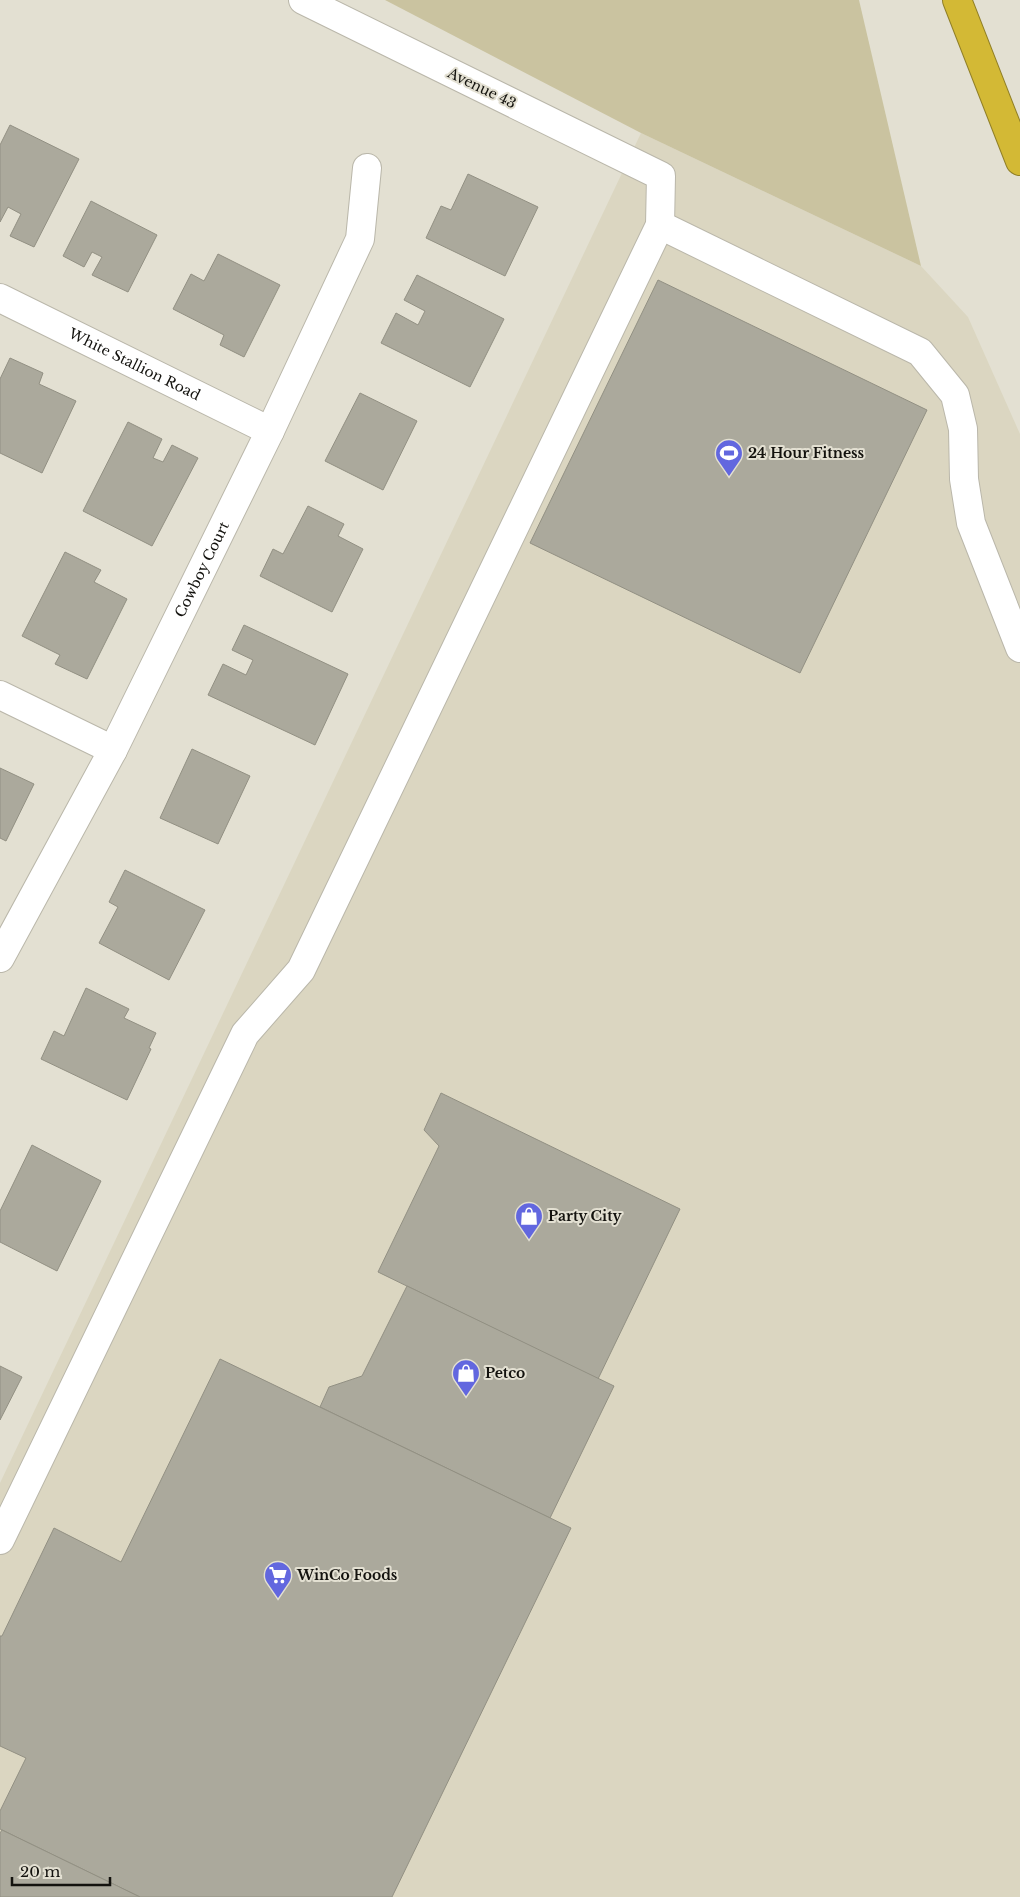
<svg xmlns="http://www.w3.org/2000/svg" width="1020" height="1897" font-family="'Libre Baskerville',serif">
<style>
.built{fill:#dbd6c1}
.green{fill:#cac3a0}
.building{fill:#aba99c;stroke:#929083}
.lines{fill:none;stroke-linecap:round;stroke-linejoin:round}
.minor-casing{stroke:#bab7aa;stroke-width:30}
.highway-casing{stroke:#907f27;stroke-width:30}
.minor{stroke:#fff;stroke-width:28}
.highway{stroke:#d3b935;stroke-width:28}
.labels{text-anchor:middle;stroke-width:4;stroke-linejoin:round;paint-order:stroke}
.street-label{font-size:14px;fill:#13120e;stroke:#e3e0d2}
.poi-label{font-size:14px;font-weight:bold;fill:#13120e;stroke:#e3e0d2;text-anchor:start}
</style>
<rect width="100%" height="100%" fill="#e3e0d2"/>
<polygon class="built" points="641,133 921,266 968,317 1020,434 1020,1897 0,1897 0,1483"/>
<polygon class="green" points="385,0 859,0 921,266 641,133"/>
<g class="building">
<polygon points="10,125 79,159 34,247 10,236 21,214 8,207 0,222 0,145"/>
<polygon points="468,174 538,207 505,276 426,238 441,206 451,210"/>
<polygon points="91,201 157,235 128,292 92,275 102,257 92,252 84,267 63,256"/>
<polygon points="218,254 280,285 244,357 220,345 224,335 173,309 191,274 204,281"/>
<polygon points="417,275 504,319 470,387 381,343 396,313 418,325 425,311 404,300"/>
<polygon points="658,280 927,410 800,673 530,543"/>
<polygon points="10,358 43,373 39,384 76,401 42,473 0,453 0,379"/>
<polygon points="360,393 417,421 383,490 325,461"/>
<polygon points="128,422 162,439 153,458 163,462 172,445 198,458 152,546 83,511"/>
<polygon points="308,506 344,524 338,536 363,549 332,612 260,576 273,549 283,554"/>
<polygon points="65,552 101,570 94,582 127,599 87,679 55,664 60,655 22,636"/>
<polygon points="244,625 348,674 315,745 208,695 223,664 246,675 253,660 232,650"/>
<polygon points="192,749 250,776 218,844 160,818"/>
<polygon points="0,768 34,784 6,841 0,838"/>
<polygon points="125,870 205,910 169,980 99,943 118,907 109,902"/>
<polygon points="86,988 129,1009 124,1018 156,1033 149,1048 151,1049 127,1100 41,1059 54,1031 64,1036"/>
<polygon points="441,1093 680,1209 598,1379 378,1272 439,1146 424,1130"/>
<polygon points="32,1145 101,1181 57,1271 0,1242 0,1211"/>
<polygon points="407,1286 614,1386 550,1518 320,1407 329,1387 362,1376"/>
<polygon points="220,1359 571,1528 392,1897 140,1897 0,1829 0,1811 26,1758 0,1746 0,1636 2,1636 54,1528 121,1562"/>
<polygon points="0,1366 22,1377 0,1420"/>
<polygon points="2,1830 140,1897 0,1897 0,1833"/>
</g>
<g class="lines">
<g class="minor-casing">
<g id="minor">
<polyline points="660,225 920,352 955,395 963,429 964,479 971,523 1020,648"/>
<path id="s1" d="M0,298L270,431"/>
<polyline points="0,695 113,750"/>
<path id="s2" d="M0,958L113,750L270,431L360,239L367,168"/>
<polyline points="0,1540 245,1034 301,970 660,225 661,176 303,0"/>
</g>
</g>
<g class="highway-casing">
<polyline id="highway" points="957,0 1020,161"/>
</g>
<use href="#minor" class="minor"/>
<use href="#highway" class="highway"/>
</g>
<defs>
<g id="stadium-pin" transform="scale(1.4375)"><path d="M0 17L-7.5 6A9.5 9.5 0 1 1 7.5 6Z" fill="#6267df" stroke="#e3e0d2"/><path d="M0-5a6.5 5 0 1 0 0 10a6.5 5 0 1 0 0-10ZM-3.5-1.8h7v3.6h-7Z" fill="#fff"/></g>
<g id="shop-pin" transform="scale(1.4375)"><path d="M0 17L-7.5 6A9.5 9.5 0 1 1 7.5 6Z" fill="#6267df" stroke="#e3e0d2"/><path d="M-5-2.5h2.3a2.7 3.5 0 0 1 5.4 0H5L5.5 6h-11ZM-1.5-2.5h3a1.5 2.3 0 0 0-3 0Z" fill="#fff"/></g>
<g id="supermarket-pin" transform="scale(1.4375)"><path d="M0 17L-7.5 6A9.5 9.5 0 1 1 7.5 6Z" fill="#6267df" stroke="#e3e0d2"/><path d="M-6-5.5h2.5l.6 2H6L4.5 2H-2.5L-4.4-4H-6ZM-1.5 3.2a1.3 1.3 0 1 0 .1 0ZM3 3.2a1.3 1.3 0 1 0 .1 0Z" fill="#fff"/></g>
</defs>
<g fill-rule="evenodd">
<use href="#stadium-pin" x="729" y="453"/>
<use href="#shop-pin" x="529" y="1216"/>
<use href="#shop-pin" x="466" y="1373"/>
<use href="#supermarket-pin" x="278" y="1575"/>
</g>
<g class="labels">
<g class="street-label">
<text transform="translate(482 88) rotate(26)" y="5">Avenue 43</text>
<text dy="5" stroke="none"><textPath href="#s1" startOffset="150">White Stallion Road</textPath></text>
<text dy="5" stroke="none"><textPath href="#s2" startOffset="438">Cowboy Court</textPath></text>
</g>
<g class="poi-label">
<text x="748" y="458">24 Hour Fitness</text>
<text x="548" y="1221">Party City</text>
<text x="485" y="1378">Petco</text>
<text x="297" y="1580">WinCo Foods</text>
</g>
</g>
<path d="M12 1877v8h98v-8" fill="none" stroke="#13120e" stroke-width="2.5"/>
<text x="20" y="1877" font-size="15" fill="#13120e" stroke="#e3e0d2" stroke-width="4" paint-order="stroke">20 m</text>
</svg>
